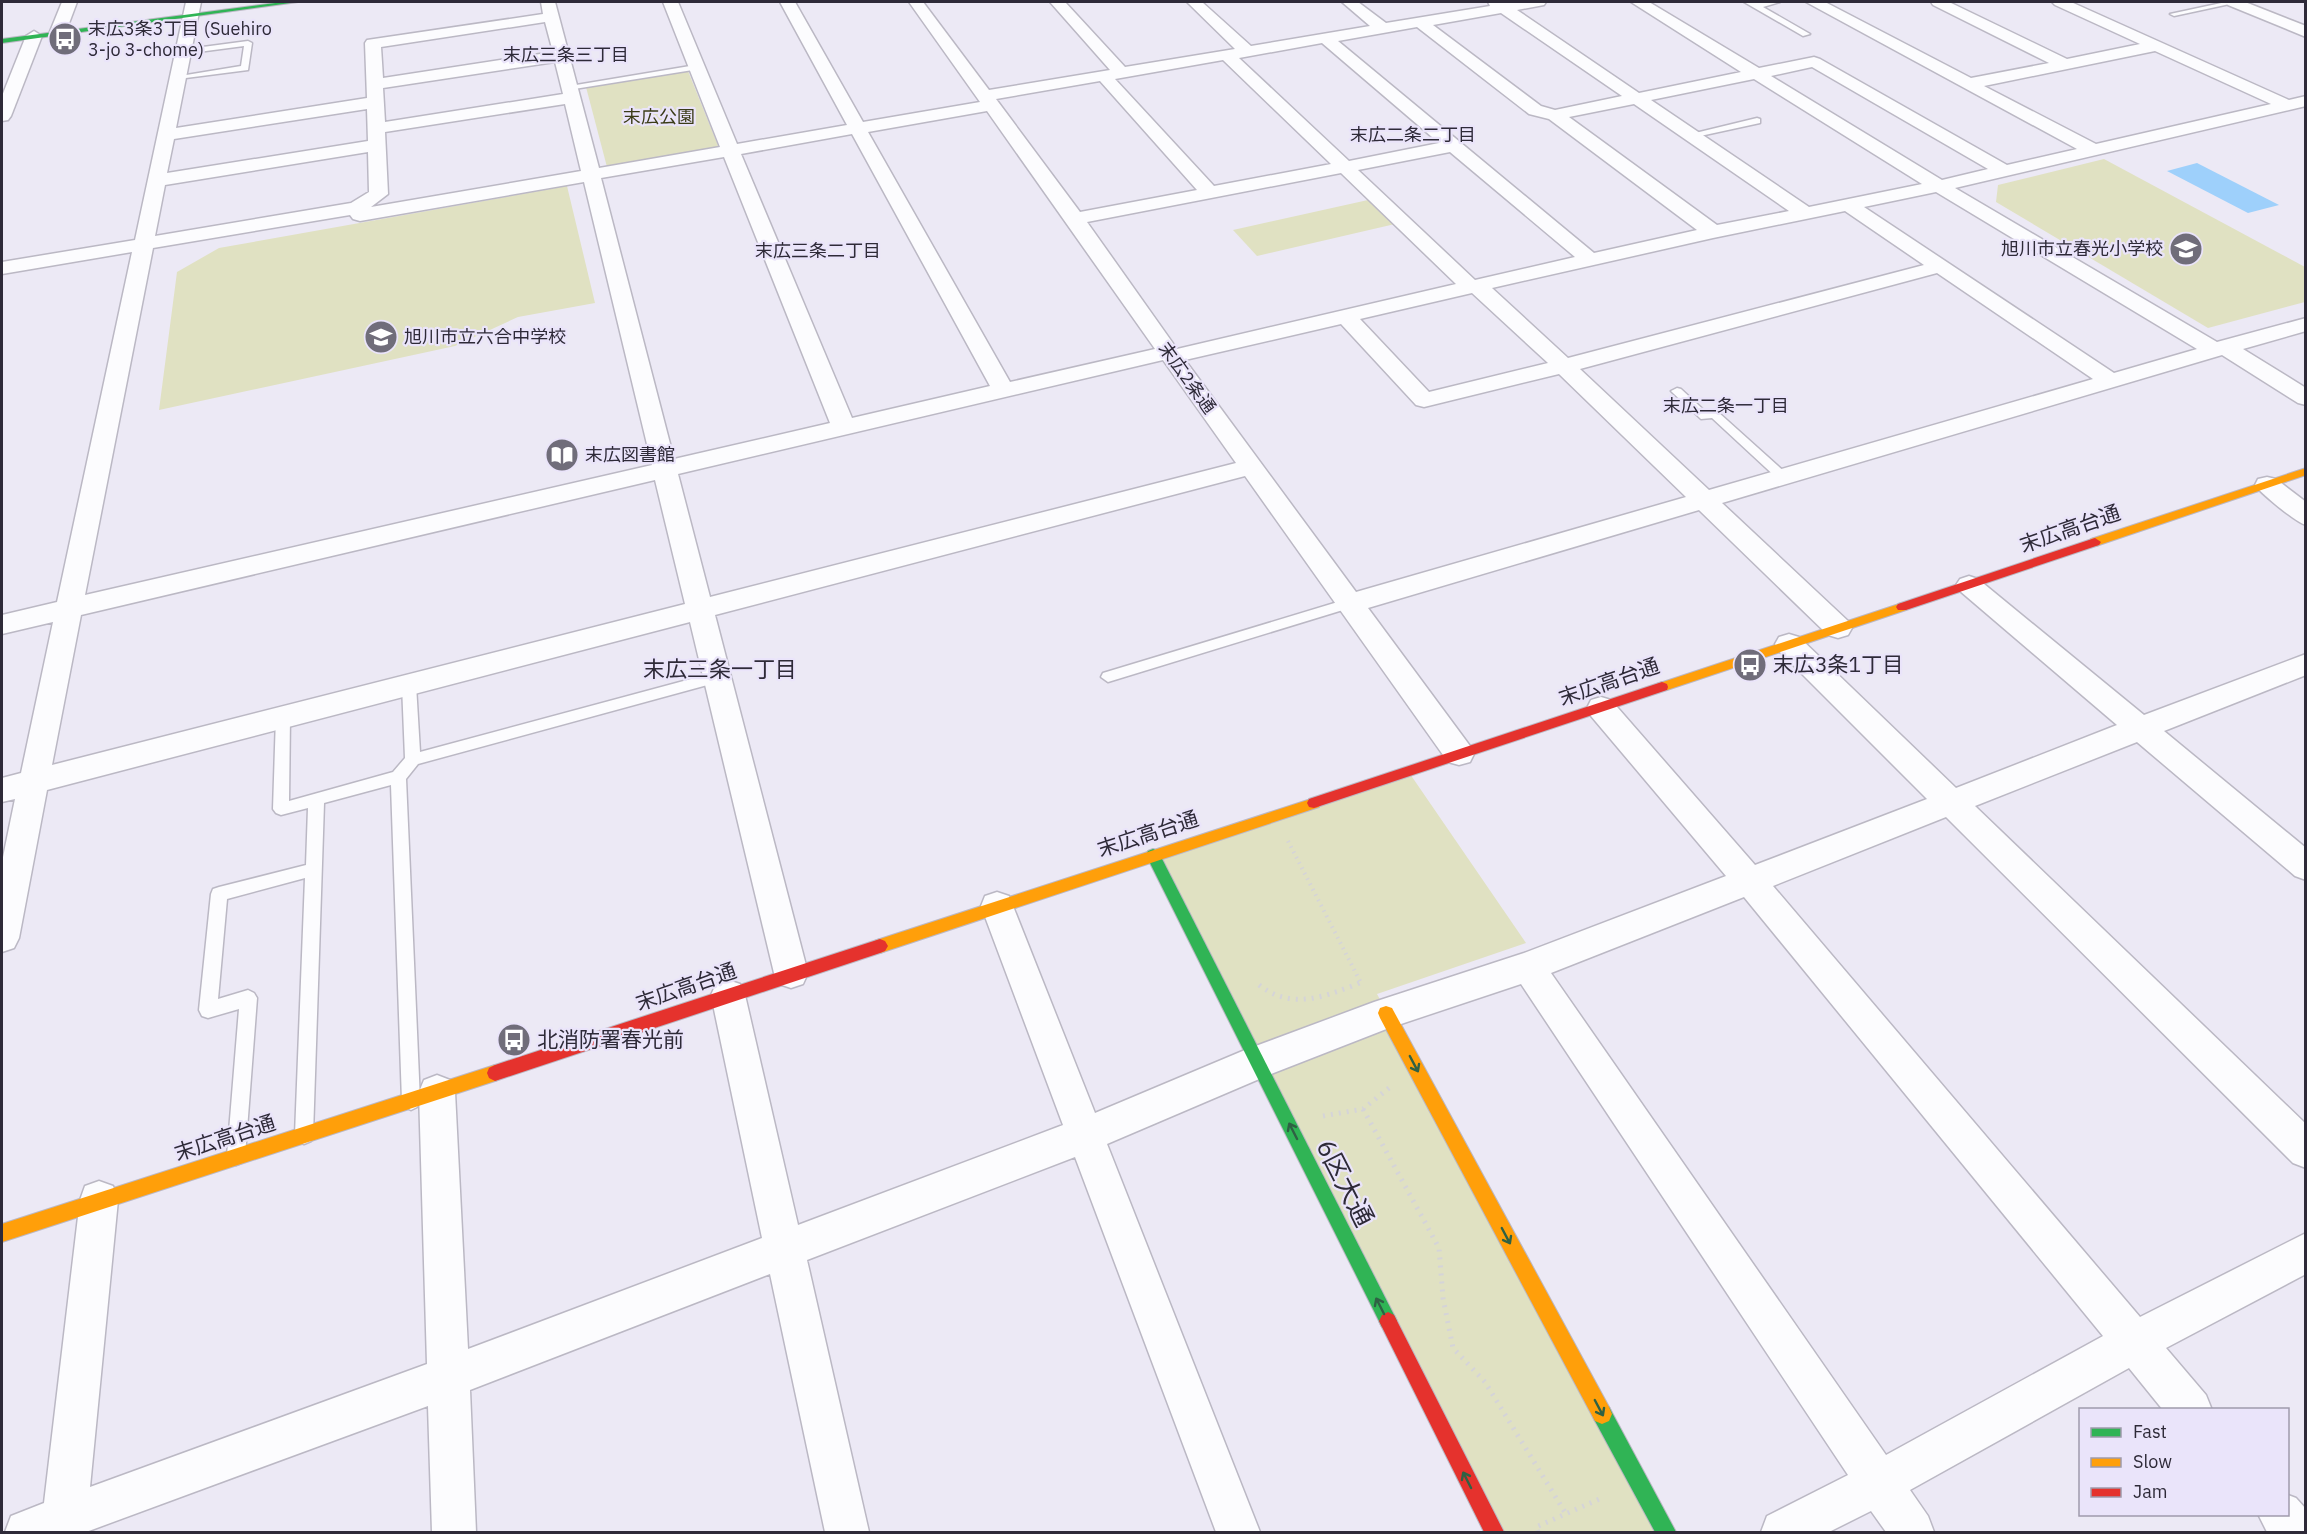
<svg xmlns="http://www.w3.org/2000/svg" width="2307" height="1534" font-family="'IBM Plex Sans','Noto Sans JP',sans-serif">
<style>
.green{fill:#e0e1c2}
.water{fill:#9ed0fb}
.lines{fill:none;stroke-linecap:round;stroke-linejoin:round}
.lane-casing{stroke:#bbb8c4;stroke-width:3}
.street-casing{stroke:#bbb8c4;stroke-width:3}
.fast-casing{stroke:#bbb8c4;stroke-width:2}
.slow-casing{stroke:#bbb8c4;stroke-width:2}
.jam-casing{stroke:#bbb8c4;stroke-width:2}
.path-far1{stroke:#d5d4d8;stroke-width:4;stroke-dasharray:1.5 4.5;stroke-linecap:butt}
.path{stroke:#d5d4d8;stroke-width:5;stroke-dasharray:2 6;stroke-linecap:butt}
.lane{fill:#fcfcfe;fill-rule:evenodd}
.street{fill:#fcfcfe;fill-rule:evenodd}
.fast{fill:#30b455;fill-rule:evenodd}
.slow{fill:#ff9f0a;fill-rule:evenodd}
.jam{fill:#e5322d;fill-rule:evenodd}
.oneway{stroke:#2f6144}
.labels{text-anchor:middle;stroke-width:4.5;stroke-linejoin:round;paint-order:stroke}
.far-poi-label{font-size:18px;fill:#2e2a38;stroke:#eae4fa;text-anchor:start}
.far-neighbourhood-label{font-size:18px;fill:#2e2a38;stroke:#eae4fa}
.far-park-label{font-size:18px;fill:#3b3c18;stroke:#eae4fa}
.far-street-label{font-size:18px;fill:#2e2a38;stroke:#eae4fa}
.street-label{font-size:21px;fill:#2e2a38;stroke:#eae4fa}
.poi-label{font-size:21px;fill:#2e2a38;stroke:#eae4fa;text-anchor:start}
.neighbourhood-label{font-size:22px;fill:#2e2a38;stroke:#eae4fa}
.near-street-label{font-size:26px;fill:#2e2a38;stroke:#eae4fa}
</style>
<rect width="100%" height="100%" fill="#ece9f5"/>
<g class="green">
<polygon points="688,71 719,148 607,167 586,87"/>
<polygon points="2104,159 2305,267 2305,302 2208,328 1996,202 1998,185"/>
<polygon points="567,186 595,303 518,317 455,346 159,410 177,272 219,248"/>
<polygon points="1368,200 1395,224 1257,256 1233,230"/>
<polygon points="1408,771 1526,943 1377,994 1666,1532 1494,1532 1153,855"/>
</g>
<polygon class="water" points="2197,163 2279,205 2248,213 2167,171"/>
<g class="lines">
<g class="lane-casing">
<g id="lane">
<polygon points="1744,2 1780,2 1763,7 1810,34 1803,36"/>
<polygon points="2226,2 2239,2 2174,16 2170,14"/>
<polygon points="248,41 252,43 248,70 178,79 174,77 241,66 244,46 183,54 180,54 180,50"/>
<polygon points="696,65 699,65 699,69 568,90 564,87"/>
<polygon points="1757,118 1760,119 1760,123 1691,138 1687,135"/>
<polygon points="1677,388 1681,389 1707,413 1718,412 1787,474 1787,480 1779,480 1712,418 1701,419 1673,393 1671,391"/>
<polygon points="1351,598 1356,600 1358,603 1356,606 1108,682 1101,677 1103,673"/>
<polygon points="717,672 722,673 724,677 722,681 418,764 406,779 420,1101 417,1107 411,1110 405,1107 402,1101 391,785 324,803 313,1135 311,1141 304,1144 297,1141 295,1135 305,878 227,899 218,999 248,990 254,993 257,998 245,1156 243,1162 236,1165 229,1162 227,1156 239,1009 208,1018 202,1016 199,1010 211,894 213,889 219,887 306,865 308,808 281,815 276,813 273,809 276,717 278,713 288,713 290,717 289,801 393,772 405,758 402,685 409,680 416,685 420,752"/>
</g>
</g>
<g class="street-casing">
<g id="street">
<polygon points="62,2 77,2 65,34 57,39 49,34"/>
<path d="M186,2H201L176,128L367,98L365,43L367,40L543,14L541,2H555L599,168L720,147L663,2H678L737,144L847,125L780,2H795L863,122L980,102L909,2H923L989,90L1110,70L1050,2H1065L1125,67L1235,49L1187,2H1202L1251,46L1370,26L1342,2H1358L1386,23L1490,6L1488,2H1546L1544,5L1517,10L1639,93L1741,72L1631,2H1649L1759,68L1814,57L1820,59L2007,165L2077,149L1806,2H1825L1971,78L2049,63L1933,5L1931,2H1949L2067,59L2140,44L2055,5L2052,2H2071L2289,100L2306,96V106L1955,188L2217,342L2306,318V331L2243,349L2306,388V405L2298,403L2222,355L1722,503L1848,621L1852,628L1848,635L1838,638L1828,635L1699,510L1368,608L1470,746L1474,754L1470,762L1459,765L1448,762L1245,476L715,615L808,973L803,984L791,988L779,984L774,973L690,622L47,790L19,938L14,948L2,952V862L15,799L2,802V778L21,773L53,622L2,634V615L57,602L132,252L2,274V262L135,240ZM1501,13L1622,96L1555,110L1541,106L1433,25ZM545,22L553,52L383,78L381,47ZM1417,27L1529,114L1549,119L1697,230L1594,253L1338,41ZM1322,43L1439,143L1349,161L1239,58ZM2155,51L2271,104L2096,144L1984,86ZM1223,60L1331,164L1214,186L1115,79ZM555,62L563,94L385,122L383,88ZM1812,67L1988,169L1942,180L1771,76ZM1754,79L1922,184L1809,207L1651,100ZM1100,81L1197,190L1080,212L996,99ZM565,104L581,171L371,207L388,194L385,132ZM1634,104L1789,211L1717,225L1569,117ZM367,109L368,141L167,173L174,139ZM987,111L1155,349L1010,382L868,132ZM852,134L990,386L852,418L741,154ZM368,152L369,192L351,203L155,236L165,185ZM1450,152L1575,257L1475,280L1358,170ZM724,157L830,423L674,459L601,178ZM1341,173L1456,284L1177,349L1087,222ZM584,182L652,465L85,595L153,248L350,215L353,219L360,221ZM1936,192L2197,349L2114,373L1864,207ZM1845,211L1924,265L1568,358L1492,288L1713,238ZM1937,273L2093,379L1709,490L1580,369ZM1472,293L1548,363L1429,392L1360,319ZM1341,324L1416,405L1424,407L1559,374L1686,497L1356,592L1185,360ZM1163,360L1236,463L710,597L678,474ZM655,480L685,604L52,765L81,615Z"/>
<polygon points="2225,2 2245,2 2306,26 2306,37 2228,5"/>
<polygon points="34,31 42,36 11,116 8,120 2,121 2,96 26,36"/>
<path d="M2267,477L2276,479L2306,502V525C2297,523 2260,493 2255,485L2258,479Z"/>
<path d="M1969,576L1978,579L2144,715L2306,654V675L2164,731L2306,848V880L2295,876L2137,742L1975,806L2306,1124V1168L2293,1163L1946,817L1773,886L2140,1317L2306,1233V1274L2166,1348L2206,1395L2212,1410H2163L2129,1368L1910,1490L1928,1516L1934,1532H1886L1871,1511L1829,1532H1761L1767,1516L1848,1475L1521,984L1389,1028L1271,1074L1107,1144L1260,1532H1216L1075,1157L807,1260L869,1532H825L770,1274L470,1390L476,1532H432L428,1406L86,1532H5L11,1516L44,1503L80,1200L85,1186L99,1181L113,1186L118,1200L90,1487L427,1364L419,1092L424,1080L437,1075L450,1080L455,1092L468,1349L762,1238L711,995L716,984L728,980L740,984L745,995L798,1225L1063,1125L981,906L985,896L997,892L1009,896L1095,1113L1245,1050L1374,1002L1524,953L1726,876L1591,716L1587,708L1591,700L1601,697L1611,700L1755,865L1927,799L1779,651L1775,644L1779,637L1789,634L1799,637L1956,788L2117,725L1960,591L1956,585L1960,579ZM1744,897L2103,1336L1886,1455L1551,973Z"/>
<polygon points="2288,1495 2296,1498 2306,1509 2306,1532 2267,1532 2258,1514 2288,1514"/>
</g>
</g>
<g class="fast-casing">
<g id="fast">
<polygon points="283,2 298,2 2,43 2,39"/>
<polygon points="1153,849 1158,851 1394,1315 1397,1321 1394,1327 1388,1330 1382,1327 1146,855 1148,851"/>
<polygon points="1602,1404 1609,1407 1676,1532 1655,1532 1595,1421 1592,1414 1595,1407"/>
</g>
</g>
<g class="slow-casing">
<g id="slow">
<polygon points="2306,468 2306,475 2099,545 2095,546 2089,542 2091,539"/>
<polygon points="1902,603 1906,604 1908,607 1906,610 1667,690 1657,690 1656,687 1657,684"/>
<polygon points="1314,798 1319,799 1321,803 1319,807 880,953 875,951 872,946 875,941 880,939"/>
<polygon points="1386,1006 1392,1008 1609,1407 1612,1414 1609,1421 1602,1424 1595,1421 1380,1018 1378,1013 1380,1008"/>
<polygon points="495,1065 501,1068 503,1073 501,1078 495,1081 2,1242 2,1224"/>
</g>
</g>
<g class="jam-casing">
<g id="jam">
<polygon points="2095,538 2101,542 2099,545 1906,610 1898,610 1896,607 1898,604"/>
<polygon points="1662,682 1667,684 1668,687 1667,690 1314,808 1309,807 1307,803 1309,799"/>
<polygon points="880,939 885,941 888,946 885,951 880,953 495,1081 489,1078 487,1073 489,1068 495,1065"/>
<polygon points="1388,1312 1394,1315 1504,1532 1484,1532 1382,1327 1379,1321 1382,1315"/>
</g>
</g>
<polyline class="path-far1" points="1288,841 1361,983 1359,984"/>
<g class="path">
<path d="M1259,985C1285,1005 1310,1001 1339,991C1346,988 1356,985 1361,982"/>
<polyline points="1363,1109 1439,1248 1443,1298 1453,1348 1485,1382 1566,1514"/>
<polyline points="1323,1116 1363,1109 1389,1088"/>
<polyline points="1538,1532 1536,1527 1604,1497"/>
</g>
<use href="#lane" class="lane"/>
<use href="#street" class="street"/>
<use href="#fast" class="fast"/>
<use href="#slow" class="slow"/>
<use href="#jam" class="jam"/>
</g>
<defs><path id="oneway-shaft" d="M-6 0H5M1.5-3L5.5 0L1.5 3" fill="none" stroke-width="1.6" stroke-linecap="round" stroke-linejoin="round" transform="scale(1.5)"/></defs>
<g class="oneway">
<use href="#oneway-shaft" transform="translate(1414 1064) rotate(62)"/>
<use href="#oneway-shaft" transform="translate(1293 1131) rotate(-117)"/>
<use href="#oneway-shaft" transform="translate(1506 1236) rotate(62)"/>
<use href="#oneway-shaft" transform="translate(1380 1306) rotate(-117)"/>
<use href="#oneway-shaft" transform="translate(1599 1408) rotate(62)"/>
<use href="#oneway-shaft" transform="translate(1467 1480) rotate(-117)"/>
</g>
<defs>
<g id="bus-disc" transform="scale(1.725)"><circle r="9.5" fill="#706d7a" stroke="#eae4fa"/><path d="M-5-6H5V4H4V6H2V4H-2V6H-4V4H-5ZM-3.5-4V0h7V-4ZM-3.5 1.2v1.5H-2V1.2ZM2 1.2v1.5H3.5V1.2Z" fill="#fff"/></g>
<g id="school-disc" transform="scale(1.725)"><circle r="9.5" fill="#706d7a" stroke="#eae4fa"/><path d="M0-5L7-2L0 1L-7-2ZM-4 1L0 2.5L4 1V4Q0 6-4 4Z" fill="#fff"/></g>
<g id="library-disc" transform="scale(1.725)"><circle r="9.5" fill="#706d7a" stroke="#eae4fa"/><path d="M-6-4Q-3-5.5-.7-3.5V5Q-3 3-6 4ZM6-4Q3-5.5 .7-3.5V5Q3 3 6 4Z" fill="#fff"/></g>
</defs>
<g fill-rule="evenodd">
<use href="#bus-disc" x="65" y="39"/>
<use href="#school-disc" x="2186" y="249"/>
<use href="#school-disc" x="381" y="337"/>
<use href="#library-disc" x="562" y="455"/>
<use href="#bus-disc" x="1750" y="665"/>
<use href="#bus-disc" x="514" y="1040"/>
</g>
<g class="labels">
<g class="far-poi-label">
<text x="88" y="35">末広3条3丁目 (Suehiro<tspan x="88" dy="21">3-jo 3-chome)</tspan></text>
<text x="2163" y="255" text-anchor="end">旭川市立春光小学校</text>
<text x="404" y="343">旭川市立六合中学校</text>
<text x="585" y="461">末広図書館</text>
</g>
<g class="far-neighbourhood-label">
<text x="566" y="61">末広三条三丁目</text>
<text x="1413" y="141">末広二条二丁目</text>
<text x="818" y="257">末広三条二丁目</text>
<text x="1726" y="412">末広二条一丁目</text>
</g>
<g class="far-park-label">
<text x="659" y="123">末広公園</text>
</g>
<g class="far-street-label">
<text transform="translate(1187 378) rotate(54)" y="6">末広2条通</text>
</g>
<g class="street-label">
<text transform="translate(2070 529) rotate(-19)" y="7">末広高台通</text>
<text transform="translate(1609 682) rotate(-19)" y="7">末広高台通</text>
<text transform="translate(1148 834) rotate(-18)" y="7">末広高台通</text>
<text transform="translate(686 987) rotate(-19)" y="7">末広高台通</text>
<text transform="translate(225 1138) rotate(-18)" y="7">末広高台通</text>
</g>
<g class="poi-label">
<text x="1773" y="672">末広3条1丁目</text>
<text x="537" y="1047">北消防署春光前</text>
</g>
<g class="neighbourhood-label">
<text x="720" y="677">末広三条一丁目</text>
</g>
<g class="near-street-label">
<text transform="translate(1345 1183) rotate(63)" y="9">6区大通</text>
</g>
</g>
<rect width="2307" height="1534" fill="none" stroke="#2e2a38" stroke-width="6"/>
<rect x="2079" y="1408" width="210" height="108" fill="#eae4fa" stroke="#9f9aac" stroke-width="1.5"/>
<rect x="2091" y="1428" width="30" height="9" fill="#30b455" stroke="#9f9aac" stroke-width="1.5"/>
<text x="2133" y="1438" font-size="18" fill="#2e2a38">Fast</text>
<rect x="2091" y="1458" width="30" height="9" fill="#ff9f0a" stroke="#9f9aac" stroke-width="1.5"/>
<text x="2133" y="1468" font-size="18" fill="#2e2a38">Slow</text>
<rect x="2091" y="1488" width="30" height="9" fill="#e5322d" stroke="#9f9aac" stroke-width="1.5"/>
<text x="2133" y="1498" font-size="18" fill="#2e2a38">Jam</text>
</svg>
